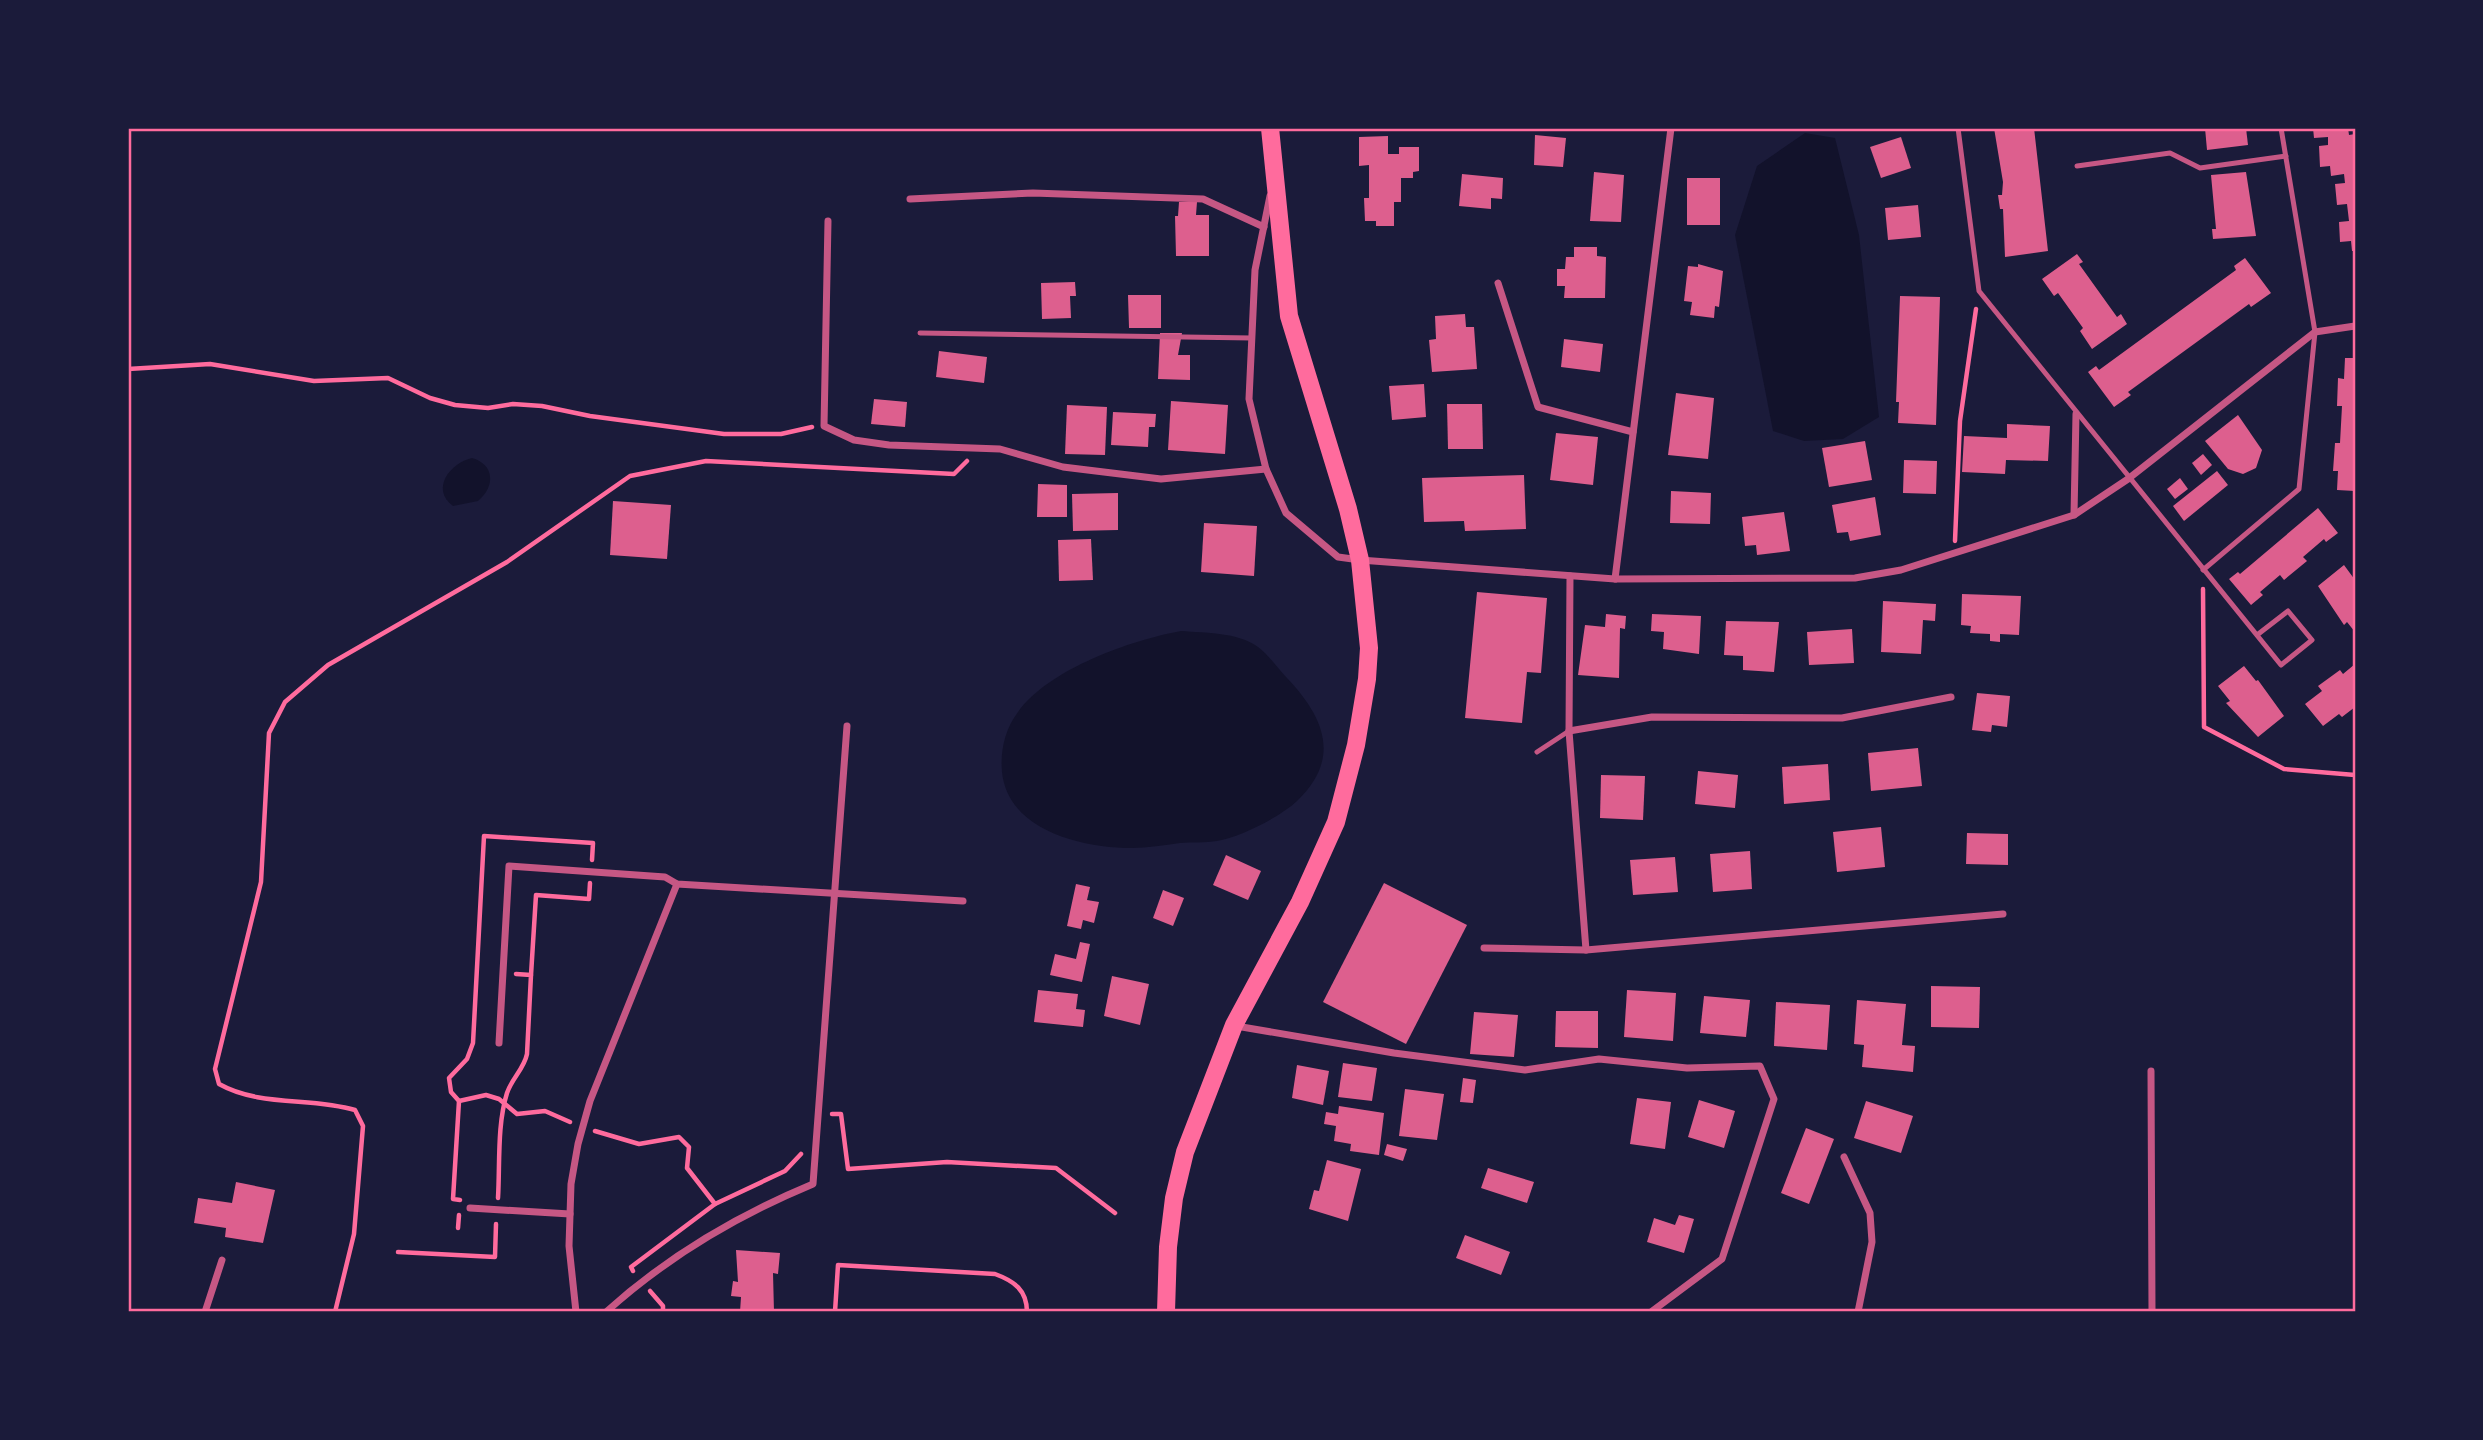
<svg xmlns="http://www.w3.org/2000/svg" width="2483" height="1440" font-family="Ubuntu,sans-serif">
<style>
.water{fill:#12122b}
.building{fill:#dd5f8e}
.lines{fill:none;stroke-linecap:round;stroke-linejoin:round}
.path{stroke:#ff6b9d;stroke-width:4.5}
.service{stroke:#c65784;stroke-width:5}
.minor{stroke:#c65784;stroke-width:7}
.primary{stroke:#ff6b9d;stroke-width:18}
.neatline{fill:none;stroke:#ff6b9d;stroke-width:2.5}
</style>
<rect width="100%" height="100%" fill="#1b1b3a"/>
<g class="water">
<polygon points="1805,133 1835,138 1859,235 1879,417 1843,439 1804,441 1773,431 1735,235 1757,166"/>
<path d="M472,458C494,464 496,486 478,501L453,506C430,489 450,463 472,458Z"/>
<path d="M1181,631C1206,633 1237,632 1258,647C1269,655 1278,669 1287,678C1324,717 1342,758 1297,801C1280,817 1240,837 1217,841C1205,843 1192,842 1180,843C1164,845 1148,848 1132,848C1083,848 1008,831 1002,772C1000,751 1005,729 1018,712C1049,669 1131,640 1181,631Z"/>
</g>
<g class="building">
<polygon points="1994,128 2034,128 2048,251 2005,257 2003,209 2000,209 1998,195 2002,195 2003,182"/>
<polygon points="2205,128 2246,128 2248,145 2207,150"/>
<polygon points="2313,128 2348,128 2349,135 2355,134 2355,251 2352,251 2351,241 2340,242 2339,222 2349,221 2347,204 2337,205 2335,184 2345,183 2344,174 2331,176 2330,166 2320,167 2319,146 2328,145 2328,137 2314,138"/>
<polygon points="1535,135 1566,138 1563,167 1534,165"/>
<polygon points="1388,136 1388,154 1399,154 1399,147 1419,147 1419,171 1413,172 1413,178 1401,178 1401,202 1394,202 1394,226 1376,226 1376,221 1365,221 1364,198 1369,198 1369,165 1359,166 1359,137"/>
<polygon points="1901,137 1911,168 1881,178 1870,147"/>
<polygon points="1594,172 1624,175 1621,222 1590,221"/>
<polygon points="2246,172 2256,236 2213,239 2212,229 2216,229 2211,175"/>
<polygon points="1462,174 1503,178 1502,199 1491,198 1491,209 1459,206"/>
<rect x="1687" y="178" width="33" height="47"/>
<polygon points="1179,202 1197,202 1196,215 1209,215 1209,256 1176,256 1175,216 1178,216"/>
<polygon points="1918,205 1921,237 1888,240 1885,208"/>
<polygon points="1574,247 1597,247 1597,256 1606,257 1605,298 1564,298 1565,286 1557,286 1557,269 1565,269 1566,257 1574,257"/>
<polygon points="2077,254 2083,262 2079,264 2117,317 2121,314 2127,324 2092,349 2080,331 2083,328 2058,293 2054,296 2042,279"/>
<polygon points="2245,258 2271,293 2251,307 2249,304 2128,392 2131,395 2114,407 2088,372 2096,366 2099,370 2236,270 2234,266"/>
<polygon points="1698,264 1723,271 1719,307 1715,306 1714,318 1690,315 1692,302 1684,301 1688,266 1698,267"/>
<polygon points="1075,282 1076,296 1070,296 1071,318 1042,319 1041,283"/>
<polygon points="1128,295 1161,295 1161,328 1129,328"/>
<polygon points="1900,296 1940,297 1936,425 1898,423 1899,402 1896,402"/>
<polygon points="1465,314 1466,327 1474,327 1477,369 1432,372 1429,340 1436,339 1435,316"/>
<polygon points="1160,333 1182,333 1178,355 1190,355 1190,380 1158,379"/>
<polygon points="1564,339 1603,344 1600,372 1561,367"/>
<polygon points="939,351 987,357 984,383 936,377"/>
<polygon points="2345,358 2355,358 2355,491 2337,490 2338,471 2333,471 2335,443 2340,443 2342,406 2337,406 2338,378 2344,379"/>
<polygon points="1424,384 1426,417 1392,420 1389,386"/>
<polygon points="1676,393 1714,398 1708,459 1668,455"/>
<polygon points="874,399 907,402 905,427 871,424"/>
<polygon points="1171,401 1228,405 1225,454 1168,450"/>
<polygon points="1447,404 1482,404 1483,449 1448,449"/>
<polygon points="1067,405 1107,407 1105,455 1065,454"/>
<polygon points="1113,412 1156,414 1155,427 1149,427 1148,447 1111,445"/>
<polygon points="2238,415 2262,450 2256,468 2243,474 2228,469 2205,441"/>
<polygon points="2007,424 2050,426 2048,461 2006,460 2005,474 1962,472 1964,436 2007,438"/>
<polygon points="1556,433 1598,437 1593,485 1550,480"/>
<polygon points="1865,441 1872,480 1829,487 1822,448"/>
<polygon points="2203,454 2212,465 2201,475 2192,463"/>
<polygon points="1904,460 1937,461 1936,494 1903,493"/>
<polygon points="2217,471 2228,485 2184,521 2173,506"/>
<polygon points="1524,475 1526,529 1465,531 1464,521 1424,522 1422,478"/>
<polygon points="2180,478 2188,489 2175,499 2167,489"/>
<polygon points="1038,484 1067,485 1067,517 1037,517"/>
<polygon points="1671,491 1711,493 1710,524 1670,523"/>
<polygon points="1118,493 1118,530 1073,531 1072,494"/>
<polygon points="1875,497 1881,535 1850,541 1848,532 1837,533 1832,505"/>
<polygon points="613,501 671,505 667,559 610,555"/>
<polygon points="2318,508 2338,533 2326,542 2324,539 2303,557 2307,561 2284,580 2280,575 2260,592 2263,595 2251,605 2229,579 2238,572 2240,574"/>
<polygon points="1784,512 1790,551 1757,555 1756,545 1745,546 1742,517"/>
<polygon points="1204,523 1257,526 1254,576 1201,572"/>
<polygon points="1091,539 1093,580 1059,581 1058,540"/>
<polygon points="2344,565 2355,580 2355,632 2347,622 2344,625 2318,586"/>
<polygon points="1477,592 1547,598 1541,673 1527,672 1522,723 1465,718"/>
<polygon points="1962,594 2021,596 2019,635 2000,634 2000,642 1990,641 1990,634 1970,633 1971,626 1961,625"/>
<polygon points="1883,601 1936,604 1935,621 1923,620 1921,654 1881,652"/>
<polygon points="1606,614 1626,616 1625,629 1620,628 1619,678 1578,675 1585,625 1605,627"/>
<polygon points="1652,614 1701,616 1699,654 1663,649 1664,632 1651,631"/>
<polygon points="1726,621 1779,622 1774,672 1743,670 1743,656 1724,655"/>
<polygon points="1852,629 1854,663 1809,665 1807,632"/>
<polygon points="2355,664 2355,707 2342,717 2339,714 2323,726 2305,704 2322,691 2318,686 2340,670 2343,674"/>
<polygon points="2244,666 2256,681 2258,680 2284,716 2258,737 2226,703 2230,701 2218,686"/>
<polygon points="1977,693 2010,696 2007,727 1992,725 1991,732 1972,730"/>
<polygon points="1918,748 1922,786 1871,791 1868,753"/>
<polygon points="1828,764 1830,800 1784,804 1782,767"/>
<polygon points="1698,771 1738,775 1735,808 1695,804"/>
<polygon points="1601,775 1645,776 1643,820 1600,818"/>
<polygon points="1881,827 1885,867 1837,872 1833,832"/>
<polygon points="1967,833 2008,834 2008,865 1966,864"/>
<polygon points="1750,851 1752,889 1713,892 1710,854"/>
<polygon points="1226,855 1261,871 1248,900 1213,885"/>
<polygon points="1675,857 1678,892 1633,895 1630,860"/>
<polygon points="1384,883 1467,925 1406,1044 1323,1002"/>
<polygon points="1076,884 1090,887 1087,900 1099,902 1094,923 1083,920 1081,929 1067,926"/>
<polygon points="1163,890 1184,898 1173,926 1153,918"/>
<polygon points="1080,942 1090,944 1082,982 1050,975 1055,954 1076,959"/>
<polygon points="1112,976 1149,984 1140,1025 1104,1016"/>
<polygon points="1931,986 1980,987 1979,1028 1931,1027"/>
<polygon points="1038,990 1078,994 1076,1009 1085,1010 1083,1027 1034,1022"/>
<polygon points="1627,990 1676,993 1673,1041 1624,1037"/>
<polygon points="1704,996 1750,1000 1746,1037 1700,1033"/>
<polygon points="1857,1000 1906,1004 1902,1045 1915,1046 1913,1072 1862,1067 1864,1045 1854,1044"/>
<polygon points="1776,1002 1830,1005 1827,1050 1774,1046"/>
<polygon points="1556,1011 1598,1011 1598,1048 1555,1047"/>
<polygon points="1474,1012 1518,1015 1514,1057 1470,1054"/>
<polygon points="1343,1063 1377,1068 1372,1101 1338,1097"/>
<polygon points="1297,1065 1329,1071 1323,1105 1292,1098"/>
<polygon points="1463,1078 1476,1080 1473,1103 1460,1102"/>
<polygon points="1405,1089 1444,1094 1437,1140 1399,1136"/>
<polygon points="1637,1098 1671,1102 1665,1149 1630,1144"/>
<polygon points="1699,1100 1735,1111 1724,1148 1688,1137"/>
<polygon points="1866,1101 1913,1116 1901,1153 1854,1138"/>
<polygon points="1339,1106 1384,1113 1379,1155 1350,1151 1351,1144 1334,1141 1336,1126 1324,1124 1326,1112 1338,1114"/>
<polygon points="1806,1128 1834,1139 1809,1204 1781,1193"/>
<polygon points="1387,1144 1407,1149 1403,1161 1384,1155"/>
<polygon points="1327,1160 1361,1169 1348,1221 1309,1209 1314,1190 1319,1191"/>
<polygon points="1488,1168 1534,1182 1527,1203 1481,1188"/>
<polygon points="236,1182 275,1190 263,1243 225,1237 226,1228 194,1223 198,1198 232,1203"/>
<polygon points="1679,1215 1694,1219 1684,1253 1647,1242 1654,1218 1675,1225"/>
<polygon points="1465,1235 1510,1252 1501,1275 1456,1258"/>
<polygon points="736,1250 780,1253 778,1274 773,1273 774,1312 740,1312 741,1297 731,1296 733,1281 738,1282"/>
</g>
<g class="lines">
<g class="path">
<polyline points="128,369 210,364 314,381 388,378 430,398 455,405 488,408 513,404 542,406 590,416 724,434 781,434 812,427"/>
<polyline points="1955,541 1960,421 1976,309"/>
<polyline points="2203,589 2204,727 2284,769 2355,775"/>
<polyline points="531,975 536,895 589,899 590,883"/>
<polyline points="459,1101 486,1095 499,1099 517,1114 545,1111 570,1122"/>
<polyline points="832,1114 841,1114 848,1169 947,1162 1056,1168 1115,1213"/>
<polyline points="595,1131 639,1144 679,1137 689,1147 687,1168 715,1204 631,1267 633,1271"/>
<path d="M498,1198C500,1164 497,1125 507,1093C512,1078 524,1069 527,1054L531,975L516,974"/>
<polyline points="460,1200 453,1199 459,1101 451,1092 449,1078 467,1059 473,1043 484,836 593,843 592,860"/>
<polyline points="715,1204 785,1171 801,1154"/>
<polyline points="458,1228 459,1215"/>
<polyline points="398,1252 495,1257 496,1224"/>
<polyline points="650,1291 663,1306 663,1312"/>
<path d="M335,1312L354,1234L363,1126L355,1110C311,1097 260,1107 219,1084L215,1069L261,882L269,733L285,702L328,665L507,562L630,476L706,461L954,474L967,461"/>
<path d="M835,1312L838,1265L995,1274C1014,1281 1027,1290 1027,1312"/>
</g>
<g class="service">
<polyline points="1958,128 1979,291 2281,665 2312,640 2288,611 2257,635"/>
<polyline points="2077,166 2170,153 2200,168 2286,156"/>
<polyline points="920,333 1252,338"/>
<polyline points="2203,570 2299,489 2315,332 2281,128"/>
<polyline points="1537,752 1569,731"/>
</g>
<g class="minor">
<polyline points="1270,196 1255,270 1249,399 1266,469 1286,513 1338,557 1360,560 1615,579 1855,578 1901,570 2074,515 2128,479 2315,332 2355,326"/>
<polyline points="910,199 1033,193 1203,199 1264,227"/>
<polyline points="828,221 824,426 854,440 889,445 1000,449 1063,467 1161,479 1266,469"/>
<polyline points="1498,283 1538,407 1633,432"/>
<polyline points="2074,515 2076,414"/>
<polyline points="1570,576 1569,731 1586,950"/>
<polyline points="1615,579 1671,128"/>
<polyline points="1569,731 1652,717 1842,718 1951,697"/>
<polyline points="1484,948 1586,950 2003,914"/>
<polyline points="1236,1026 1394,1053 1525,1070 1599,1059 1687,1068 1760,1066 1774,1099 1722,1259 1651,1312"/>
<polyline points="499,1043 509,866 665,877 677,884 963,901"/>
<polyline points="2151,1071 2152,1312"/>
<polyline points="1844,1157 1870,1213 1872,1242 1858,1312"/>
<polyline points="470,1208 570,1214"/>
<polyline points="205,1312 222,1260"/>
<polyline points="576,1312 569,1246 571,1184 578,1144 590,1101 677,884"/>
<path d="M606,1312C668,1256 736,1216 813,1184L847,726"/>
</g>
<polyline class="primary" points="1166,1312 1168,1247 1174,1198 1185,1152 1234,1025 1300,902 1336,822 1356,745 1367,679 1369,648 1360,560 1348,509 1289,316 1270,128"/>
</g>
<rect width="2483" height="1440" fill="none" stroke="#1b1b3a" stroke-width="259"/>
<rect x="130" y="130" width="2224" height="1180" class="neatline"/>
</svg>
